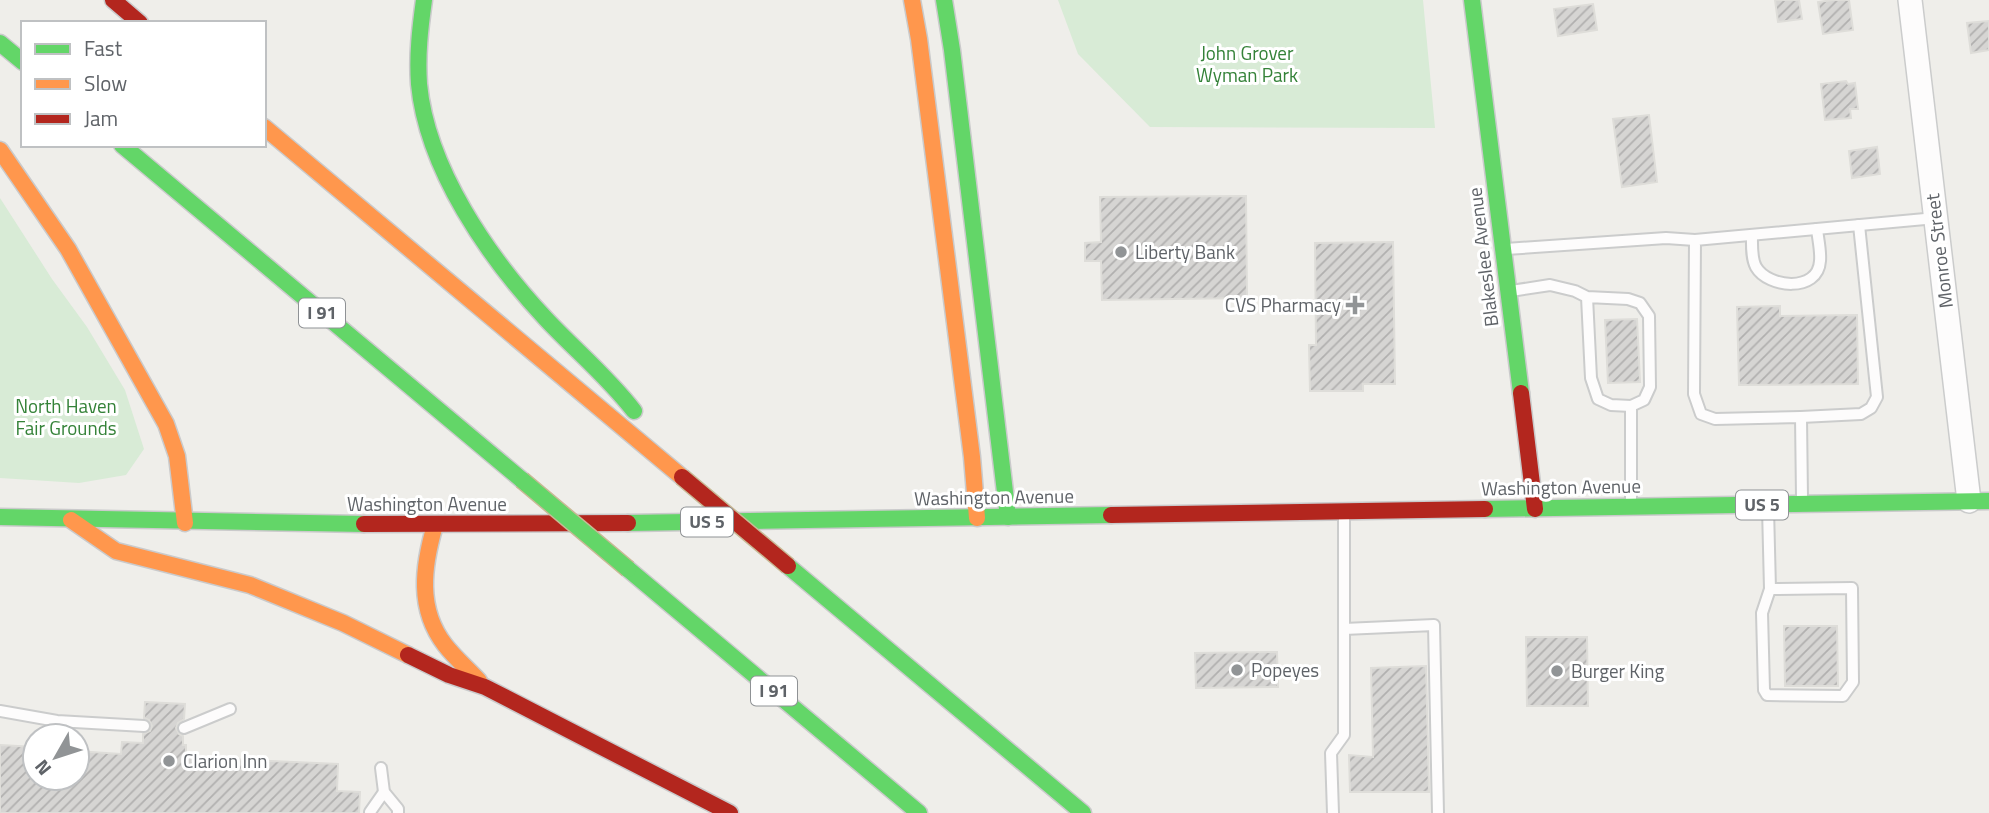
<svg xmlns="http://www.w3.org/2000/svg" width="1989" height="813" font-family="'Titillium Web',sans-serif">
<style>
.park{fill:#d8ebd6}
.building{fill:url(#building-hatch);stroke:#deddd9;stroke-width:2}
.lines{fill:none;stroke-linecap:round;stroke-linejoin:round}
.lane-casing{stroke:#cbcccc;stroke-width:14}
.street-casing{stroke:#cbcccc;stroke-width:26}
.fast-casing{stroke:#cacacb;stroke-width:19}
.slow-casing{stroke:#cacacb;stroke-width:19}
.jam-casing{stroke:#cacacb;stroke-width:19}
.lane{stroke:#fdfcfc;stroke-width:10}
.street{stroke:#fdfcfc;stroke-width:23}
.fast{stroke:#63d668;stroke-width:16}
.slow{stroke:#ff974d;stroke-width:16}
.jam{stroke:#b3261e;stroke-width:16}
.fast-bridge-casing{stroke:#c8b996;stroke-width:19;stroke-linecap:butt}
.jam-bridge-casing{stroke:#c8b996;stroke-width:19;stroke-linecap:butt}
.fast-bridge{stroke:#63d668;stroke-width:16}
.jam-bridge{stroke:#b3261e;stroke-width:16}
.poi-dot{fill:#919496;stroke:#fff;stroke-width:2.5}
.labels{text-anchor:middle;stroke-width:6;stroke-linejoin:round;paint-order:stroke}
.shield{fill:#fff;stroke:#8f9295;stroke-width:2}
.shield-label{font-size:18px;font-weight:bold;fill:#5f6368}
.park-label{font-size:19px;fill:#348238;stroke:#fff}
.street-label{font-size:19px;fill:#5f6368;stroke:#fff}
.poi-label{font-size:19px;fill:#5f6368;stroke:#fff;text-anchor:start}
</style>
<defs>
<pattern id="building-hatch" width="6" height="6" patternUnits="userSpaceOnUse" patternTransform="scale(1.75)"><rect width="6" height="6" fill="#d6d5d3"/><path d="M-1 1l2-2M0 6l6-6M5 7l2-2" fill="none" stroke="#b1b0af"/></pattern>
</defs>
<rect width="100%" height="100%" fill="#efeeea"/>
<g class="park">
<polygon points="1058,0 1423,0 1435,128 1150,127 1078,54"/>
<polygon points="0,198 52,279 87,327 125,390 144,449 126,475 79,483 0,478"/>
</g>
<g class="building">
<polygon points="1775,0 1799,0 1802,19 1778,22"/>
<polygon points="1833,0 1849,0 1853,30 1823,34 1818,2"/>
<polygon points="1593,4 1597,30 1558,36 1554,9"/>
<polygon points="1989,21 1989,50 1971,53 1967,23"/>
<polygon points="1846,81 1848,84 1855,83 1858,109 1850,109 1851,118 1825,120 1821,84"/>
<polygon points="1649,115 1657,182 1622,187 1613,119"/>
<polygon points="1877,147 1880,174 1852,178 1849,151"/>
<polygon points="1246,196 1247,298 1102,300 1101,261 1085,261 1085,243 1101,242 1100,197"/>
<polygon points="1393,242 1395,384 1363,384 1363,391 1310,391 1309,345 1316,345 1315,243"/>
<polygon points="1780,306 1780,316 1857,315 1858,384 1739,385 1737,307"/>
<polygon points="1637,319 1640,382 1608,383 1605,320"/>
<polygon points="1784,626 1837,626 1838,686 1785,686"/>
<polygon points="1526,637 1587,637 1588,706 1527,706"/>
<polygon points="1277,652 1278,687 1196,688 1195,653"/>
<polygon points="1426,666 1429,792 1350,792 1349,755 1373,757 1371,668"/>
<polygon points="145,702 185,704 184,719 178,723 176,728 179,734 183,736 183,745 186,745 186,757 338,764 337,791 360,792 359,813 0,813 0,745 35,747 35,778 77,778 77,751 121,754 122,742 143,743 143,734 150,731 152,726 149,720 144,718"/>
</g>
<g class="lines">
<g class="lane-casing">
<g id="lane">
<path d="M1752,235C1752,244 1751,258 1756,267C1768,288 1818,293 1820,261C1821,251 1818,239 1817,229"/>
<polyline points="1506,249 1666,238 1695,240"/>
<polyline points="1511,291 1550,285 1575,291 1587,297 1628,299 1640,303 1649,316 1650,387 1644,400 1631,406 1611,405 1598,399 1591,378 1587,297"/>
<polyline points="1631,406 1631,501"/>
<polyline points="1801,417 1861,414 1871,408 1877,397 1859,225"/>
<polyline points="1802,498 1801,417 1715,419 1701,414 1694,394 1695,240 1936,218"/>
<polyline points="1768,508 1770,589 1762,613 1764,690 1767,695 1843,696 1853,682 1852,588 1770,589"/>
<polyline points="1344,629 1434,625 1438,813"/>
<polyline points="0,711 57,721 144,726"/>
<polyline points="184,728 230,709"/>
<polyline points="381,768 384,792 398,809 398,813"/>
<polyline points="370,812 384,792"/>
<polyline points="1333,813 1331,753 1344,735 1344,515"/>
</g>
</g>
<g class="street-casing">
<polyline id="street" points="1910,0 1969,501"/>
</g>
<g class="fast-casing">
<g id="fast">
<path d="M424,0C420,29 417,55 419,84C427,169 489,258 546,319C575,350 608,377 634,411"/>
<polyline points="944,0 952,50 1008,517"/>
<polyline points="1472,0 1521,393"/>
<polyline points="0,43 23,62"/>
<polyline points="122,145 522,480"/>
<polyline points="1485,509 1989,501"/>
<polyline points="0,517 364,524"/>
<polyline points="628,523 1111,515"/>
<polyline points="788,566 1083,813"/>
<polyline points="628,569 919,813"/>
</g>
</g>
<g class="slow-casing">
<g id="slow">
<polyline points="912,0 919,39 972,457 977,518"/>
<polyline points="264,127 682,477"/>
<polyline points="0,150 68,249 166,424 177,456 185,523"/>
<polyline points="71,520 116,551 250,585 343,623 408,655"/>
<path d="M435,525C423,566 417,609 445,645C455,658 468,669 479,681"/>
</g>
</g>
<g class="jam-casing">
<g id="jam">
<polyline points="113,0 140,23"/>
<polyline points="1521,393 1535,509"/>
<polyline points="1111,515 1485,509"/>
<polyline points="364,524 628,523"/>
<polyline points="408,655 449,675 485,687 730,813"/>
</g>
</g>
<use href="#lane" class="lane"/>
<use href="#street" class="street"/>
<use href="#fast" class="fast"/>
<use href="#slow" class="slow"/>
<use href="#jam" class="jam"/>
<g class="fast-bridge-casing">
<polyline id="fast-bridge" points="522,480 628,569"/>
</g>
<g class="jam-bridge-casing">
<polyline id="jam-bridge" points="682,477 788,566"/>
</g>
<use href="#fast-bridge" class="fast-bridge"/>
<use href="#jam-bridge" class="jam-bridge"/>
</g>
<g class="poi-dot">
<circle cx="1121" cy="252" r="7"/>
<path d="M1351.5 294.5h7v7h7v7h-7v7h-7v-7h-7v-7h7z"/>
<circle cx="1237" cy="670" r="7"/>
<circle cx="1557" cy="671" r="7"/>
<circle cx="169" cy="761" r="7"/>
</g>
<g class="labels">
<g class="shield">
<rect x="299" y="298.5" width="46" height="29" rx="5"/>
<rect x="1736" y="490.5" width="52" height="29" rx="5"/>
<rect x="681" y="507.5" width="52" height="29" rx="5"/>
<rect x="751" y="676.5" width="46" height="29" rx="5"/>
</g>
<g class="shield-label">
<text x="322" y="319">I 91</text>
<text x="1762" y="511">US 5</text>
<text x="707" y="528">US 5</text>
<text x="774" y="697">I 91</text>
</g>
<g class="park-label">
<text x="1247" y="60">John Grover<tspan x="1247" dy="22">Wyman Park</tspan></text>
<text x="66" y="413">North Haven<tspan x="66" dy="22">Fair Grounds</tspan></text>
</g>
<g class="street-label">
<text transform="translate(1939 251) rotate(-97)" y="7">Monroe Street</text>
<text transform="translate(1483 257) rotate(-97)" y="7">Blakeslee Avenue</text>
<text transform="translate(1561 487) rotate(-1)" y="7">Washington Avenue</text>
<text transform="translate(994 497) rotate(-1)" y="7">Washington Avenue</text>
<text x="427" y="511">Washington Avenue</text>
</g>
<g class="poi-label">
<text x="1135" y="259">Liberty Bank</text>
<text x="1341" y="312" text-anchor="end">CVS Pharmacy</text>
<text x="1251" y="677">Popeyes</text>
<text x="1571" y="678">Burger King</text>
<text x="183" y="768">Clarion Inn</text>
</g>
</g>
<rect x="21" y="21" width="245" height="126" fill="#ffffff" stroke="#bfc1c3" stroke-width="2"/>
<rect x="35" y="44" width="35" height="10" fill="#63d668" stroke="#bfc1c3" stroke-width="2"/>
<text x="84" y="56" font-size="21" fill="#5f6368">Fast</text>
<rect x="35" y="79" width="35" height="10" fill="#ff974d" stroke="#bfc1c3" stroke-width="2"/>
<text x="84" y="91" font-size="21" fill="#5f6368">Slow</text>
<rect x="35" y="114" width="35" height="10" fill="#b3261e" stroke="#bfc1c3" stroke-width="2"/>
<text x="84" y="126" font-size="21" fill="#5f6368">Jam</text>
<g transform="translate(56 757) rotate(231)"><circle r="33" fill="#ffffff" stroke="#bfc1c3" stroke-width="2"/>
<path d="M0-5L12 26L0 18L-12 26Z" fill="#919496"/>
<text y="-10" font-size="19" font-weight="bold" text-anchor="middle" fill="#5f6368">N</text>
</g>
</svg>
